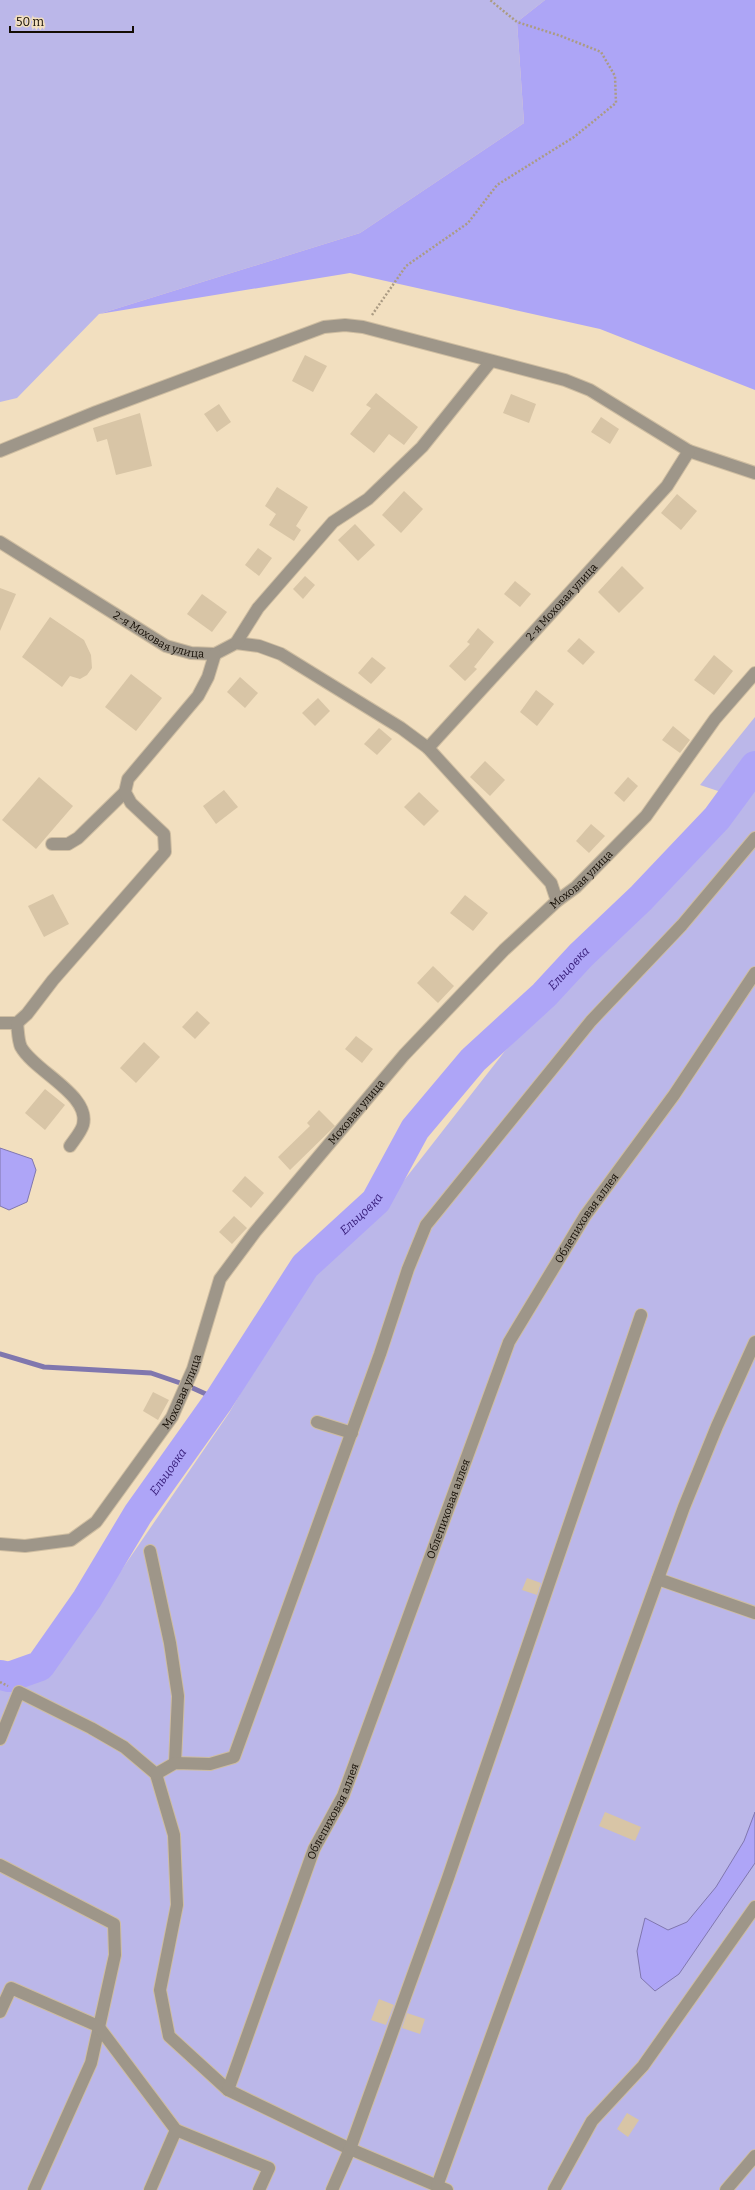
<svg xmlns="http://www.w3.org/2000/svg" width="755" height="2190" font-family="Bitter,serif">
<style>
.green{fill:#bbb7e9}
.forest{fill:#ada5f6}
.water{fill:#aea5f7;stroke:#8077ae}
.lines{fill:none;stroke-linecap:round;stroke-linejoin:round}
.stream{stroke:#8077ae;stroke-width:5}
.river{stroke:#aea5f7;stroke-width:30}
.building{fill:#d8c5a6}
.minor-casing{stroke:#cebda1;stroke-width:14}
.path{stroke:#ab9b83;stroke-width:2.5;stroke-dasharray:2 2;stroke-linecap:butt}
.minor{stroke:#9e9689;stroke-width:12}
.labels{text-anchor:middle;stroke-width:4;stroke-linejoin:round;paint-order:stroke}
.street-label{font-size:11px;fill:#140d04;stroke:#f2dfbf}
.water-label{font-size:12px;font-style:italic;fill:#351b78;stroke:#f2dfbf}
</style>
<rect width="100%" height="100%" fill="#f2dfbf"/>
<g class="green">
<polygon points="0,0 545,0 517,22 524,123 360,233 99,314 17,398 0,402"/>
<polygon points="755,717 755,757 721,792 700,785"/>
<polygon points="755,789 755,2190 0,2190 0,1685 8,1688 51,1673 229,1413 307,1280 377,1215 505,1051 701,851"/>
</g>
<polygon class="forest" points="545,0 755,0 755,390 600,329 350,273 99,314 360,233 524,123 517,22"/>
<g class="water">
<polygon points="0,1148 32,1159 36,1170 27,1202 9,1210 0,1206"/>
<polygon points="755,1812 755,1863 679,1974 655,1991 641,1978 637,1951 645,1918 668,1930 687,1922 716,1887 744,1841"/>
</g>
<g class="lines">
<polyline class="stream" points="0,1354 44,1367 151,1373 186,1385 219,1400"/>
<path class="river" id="s1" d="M0,1675L9,1677L40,1666L87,1599L138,1514L219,1400L305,1266L376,1201L415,1129L473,1060L544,995L582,954L642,897L717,818L755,766"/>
</g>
<g class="building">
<polygon points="305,355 327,366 313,392 292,381"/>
<polygon points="376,393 418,427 404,445 389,434 374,453 350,434 371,408 366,405"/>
<polygon points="511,394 536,404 529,423 503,413"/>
<polygon points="219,404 231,422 217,432 204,414"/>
<polygon points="140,413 152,466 116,475 107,439 97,442 93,428"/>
<polygon points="601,417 619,429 610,444 591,432"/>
<polygon points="277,487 308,507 296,526 301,530 294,541 269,525 276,514 265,506"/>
<polygon points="404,491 423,509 401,533 382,515"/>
<polygon points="677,494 697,511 681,530 661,513"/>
<polygon points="355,524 375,545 358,561 338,540"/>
<polygon points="258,548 272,558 259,576 245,565"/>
<polygon points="622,566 644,588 619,613 598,592"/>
<polygon points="305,576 315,585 303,599 293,589"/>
<polygon points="515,581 531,594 520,607 504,594"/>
<polygon points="0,588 16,594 0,631"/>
<polygon points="202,594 227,612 212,632 187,614"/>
<polygon points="50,617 84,640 91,655 92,668 87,675 80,679 70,676 62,687 22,657"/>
<polygon points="478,628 494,642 474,667 477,669 465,681 449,666 470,644 467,642"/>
<polygon points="579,638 595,652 583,665 567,651"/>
<polygon points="714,655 733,671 714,695 694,680"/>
<polygon points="372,657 386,668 371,684 358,673"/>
<polygon points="131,674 162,698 136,731 105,707"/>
<polygon points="240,677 258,693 245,708 227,692"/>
<polygon points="536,690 554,704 537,726 520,712"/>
<polygon points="318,698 330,711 315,726 302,713"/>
<polygon points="673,726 690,740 680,753 662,740"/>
<polygon points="379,728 392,739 377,755 364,744"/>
<polygon points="485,761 505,780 490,796 470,777"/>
<polygon points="39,777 73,806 36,849 2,820"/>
<polygon points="628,777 638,786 624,802 614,793"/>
<polygon points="224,790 238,807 216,824 203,806"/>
<polygon points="419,792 439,811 424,826 404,807"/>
<polygon points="591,824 605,836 589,853 576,841"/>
<polygon points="53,894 69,924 44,937 28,906"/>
<polygon points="465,895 488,913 473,931 450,913"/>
<polygon points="433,966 454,986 438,1003 417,983"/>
<polygon points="197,1011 210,1023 195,1039 182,1027"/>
<polygon points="356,1036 373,1049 362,1063 345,1049"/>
<polygon points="144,1042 160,1057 136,1083 120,1068"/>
<polygon points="45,1089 65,1105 45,1130 25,1113"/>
<polygon points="319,1110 335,1126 290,1170 278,1157 310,1126 307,1123"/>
<polygon points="245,1176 264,1193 251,1208 232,1191"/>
<polygon points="234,1216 247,1228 232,1244 219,1232"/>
<polygon points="153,1392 169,1400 158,1420 143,1411"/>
<polygon points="527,1578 541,1583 537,1595 522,1590"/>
<polygon points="605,1812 641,1827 635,1841 599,1826"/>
<polygon points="379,1999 394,2005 386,2025 371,2020"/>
<polygon points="407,2013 425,2019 420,2034 402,2028"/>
<polygon points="627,2113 639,2120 628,2137 617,2129"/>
</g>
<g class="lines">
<g class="minor-casing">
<g id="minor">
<polyline points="0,451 96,412 324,327 345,325 363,327 565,380 590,390 689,451 755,473"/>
<path id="s2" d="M0,542L166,646L191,653L215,654L236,643L259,646L281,654L401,728L428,748L551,883L557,901"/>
<polyline points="236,643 258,608 333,522 368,499 422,447 491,361"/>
<path id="s3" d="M428,748L667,486L689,451"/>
<polyline points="52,844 68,844 78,838 125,792"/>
<polyline points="0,1023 17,1023 27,1014 53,980 165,852 164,834 131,803 125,792 128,779 198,696 208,677 215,654"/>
<path d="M17,1023C18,1030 18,1041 21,1047C34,1071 91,1095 83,1125C81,1132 74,1140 70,1146"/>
<polyline points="317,1422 352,1433"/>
<path id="s4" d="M0,1544L25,1546L71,1540L96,1522L172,1417L193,1369L220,1279L255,1232L404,1055L504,950L557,901L576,887L646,816L715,719L755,673"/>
<polyline points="150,1551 170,1643 178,1696 175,1763"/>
<polyline points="658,1579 755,1613"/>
<polyline points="0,1739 19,1692 91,1728 124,1747 156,1774 174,1835 177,1905 160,1990 169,2036 228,2090 350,2149 447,2190"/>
<polyline points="156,1774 175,1763 210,1764 234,1757 380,1354 408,1269 426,1225 591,1021 682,925 755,838"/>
<polyline points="0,1865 114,1924 115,1955 91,2063 34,2190"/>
<polyline points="0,2012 11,1988 98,2026 176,2130 269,2168 259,2190"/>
<path id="s5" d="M228,2090L314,1849L343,1796L509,1342L585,1216L674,1095L755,973"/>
<polyline points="437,2186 684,1507 717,1426 755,1342"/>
<polyline points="150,2190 176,2130"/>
<polyline points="332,2190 350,2149 448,1878 641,1315"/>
<polyline points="554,2190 592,2121 643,2066 755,1907"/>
<polyline points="726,2190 755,2156"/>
</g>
</g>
<g class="path">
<polyline points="372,315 406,266 468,223 497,185 574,137 616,103 615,76 601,52 561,36 517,22 490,0"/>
<polyline points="0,1682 8,1686"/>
</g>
<use href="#minor" class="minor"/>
</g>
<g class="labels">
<g class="street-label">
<text dy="4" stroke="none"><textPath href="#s3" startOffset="198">2-я Моховая улица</textPath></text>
<text dy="4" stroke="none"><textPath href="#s2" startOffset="185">2-я Моховая улица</textPath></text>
<text dy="4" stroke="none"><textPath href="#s4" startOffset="918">Моховая улица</textPath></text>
<text dy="4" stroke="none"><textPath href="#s4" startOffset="594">Моховая улица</textPath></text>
<text dy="4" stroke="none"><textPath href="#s5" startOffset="946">Облепиховая аллея</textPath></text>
<text dy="4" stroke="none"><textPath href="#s4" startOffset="259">Моховая улица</textPath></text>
<text dy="4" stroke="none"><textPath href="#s5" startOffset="622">Облепиховая аллея</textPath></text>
<text dy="4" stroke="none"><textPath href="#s5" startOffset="298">Облепиховая аллея</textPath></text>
</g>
<g class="water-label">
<text dy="4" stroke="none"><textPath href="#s1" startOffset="923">Ельцовка</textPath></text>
<text dy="4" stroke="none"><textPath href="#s1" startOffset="599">Ельцовка</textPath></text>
<text dy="4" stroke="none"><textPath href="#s1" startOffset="275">Ельцовка</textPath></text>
</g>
</g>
<path d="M10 26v6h123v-6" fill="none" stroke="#140d04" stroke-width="2"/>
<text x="16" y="26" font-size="12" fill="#140d04" stroke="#f2dfbf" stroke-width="3" paint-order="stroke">50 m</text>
</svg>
